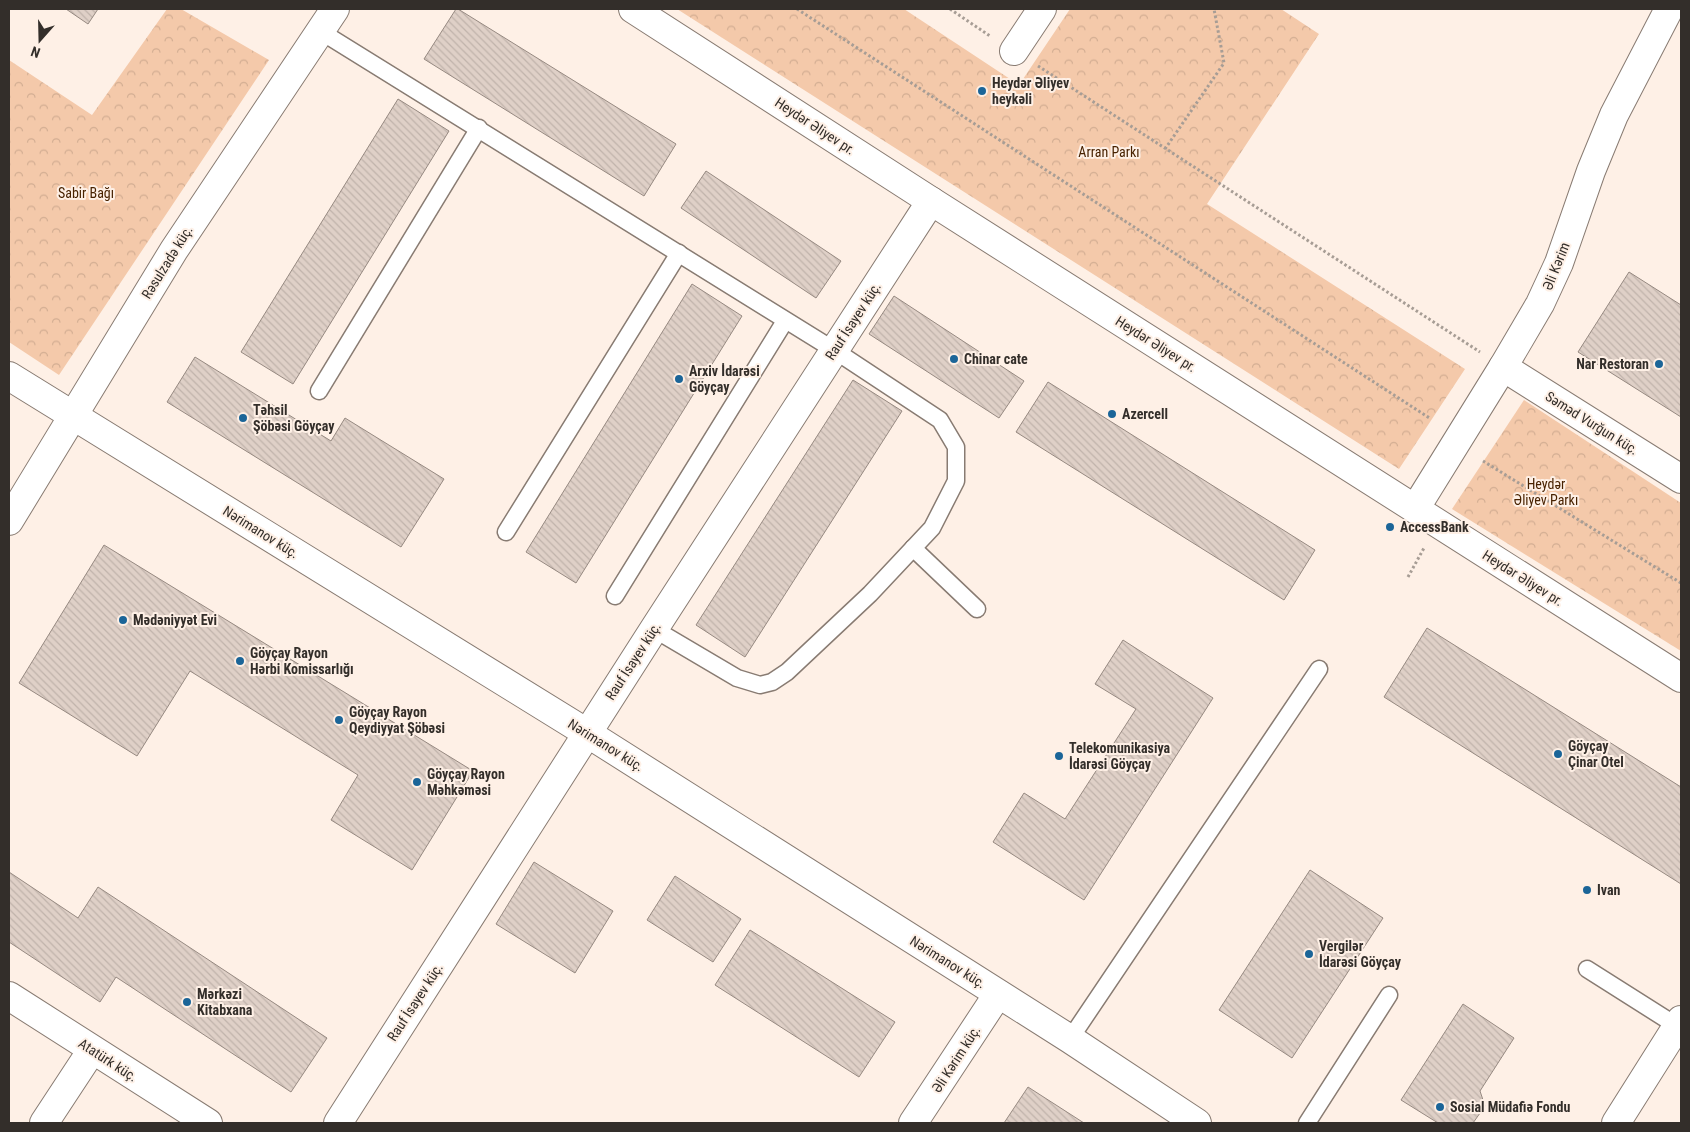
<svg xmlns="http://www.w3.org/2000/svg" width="1690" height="1132" font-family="'Roboto Condensed',sans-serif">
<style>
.park{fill:url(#park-crowns)}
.building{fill:url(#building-back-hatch);stroke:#968981}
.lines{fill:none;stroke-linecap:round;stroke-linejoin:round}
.lane-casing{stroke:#887b72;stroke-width:19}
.street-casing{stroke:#887b72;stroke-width:30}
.secondary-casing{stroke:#887b72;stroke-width:30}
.path{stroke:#a79d95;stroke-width:3;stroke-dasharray:2.5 2.5;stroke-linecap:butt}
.lane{stroke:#fff;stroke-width:16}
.street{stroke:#fff;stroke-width:28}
.secondary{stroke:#fff;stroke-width:28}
.poi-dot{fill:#1b6598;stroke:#fef0e6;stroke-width:2}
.labels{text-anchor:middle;stroke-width:4;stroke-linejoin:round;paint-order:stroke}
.poi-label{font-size:14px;font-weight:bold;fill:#332e2a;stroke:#fef0e6;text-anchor:start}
.street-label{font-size:14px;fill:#332e2a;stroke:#fef0e6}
.park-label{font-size:14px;fill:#482200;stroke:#fef0e6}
</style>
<defs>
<pattern id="park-crowns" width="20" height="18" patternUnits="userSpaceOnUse" patternTransform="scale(1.25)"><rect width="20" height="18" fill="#f4c9aa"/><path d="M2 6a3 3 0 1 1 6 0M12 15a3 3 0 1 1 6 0" fill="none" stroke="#d2ad92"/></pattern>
<pattern id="building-back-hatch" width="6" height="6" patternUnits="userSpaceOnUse" patternTransform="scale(1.25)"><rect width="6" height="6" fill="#dfd0c7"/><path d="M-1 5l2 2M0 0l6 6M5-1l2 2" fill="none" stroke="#c0b3ab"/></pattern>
</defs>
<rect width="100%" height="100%" fill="#fef0e6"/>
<g class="park">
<polygon points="167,9 181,9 269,60 59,375 9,342 9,60 92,115"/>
<polygon points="677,9 904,9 1019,85 1070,9 1281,9 1319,34 1207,204 1465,369 1399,469"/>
<polygon points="1524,400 1681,503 1681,651 1452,509"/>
</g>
<g class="building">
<polygon points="66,9 98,9 88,24"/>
<polygon points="456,9 458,9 676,144 644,196 424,59"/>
<polygon points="398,99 449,131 293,384 241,352"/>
<polygon points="706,171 841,261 816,298 681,208"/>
<polygon points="1629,272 1681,305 1681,417 1578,352"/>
<polygon points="692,284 742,316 576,583 526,552"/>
<polygon points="894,296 1024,381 999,418 869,334"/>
<polygon points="195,357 331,441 345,418 444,479 401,547 167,402"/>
<polygon points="853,380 902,411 745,657 696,625"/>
<polygon points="1048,382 1315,550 1284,600 1016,432"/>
<polygon points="104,545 473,771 412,870 331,820 358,775 190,671 137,756 19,683"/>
<polygon points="1427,628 1681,787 1681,884 1384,697"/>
<polygon points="1123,640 1213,698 1084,900 993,842 1024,793 1065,819 1136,709 1095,684"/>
<polygon points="534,862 613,911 575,973 496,924"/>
<polygon points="1310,870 1383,918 1292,1058 1219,1010"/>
<polygon points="9,872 78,918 98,887 327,1038 291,1092 116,977 100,1002 9,942"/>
<polygon points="675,876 741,919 713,962 647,920"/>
<polygon points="750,930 895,1022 859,1077 715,985"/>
<polygon points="1463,1004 1514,1038 1480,1091 1485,1106 1473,1123 1438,1123 1401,1100"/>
<polygon points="1028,1087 1084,1123 1004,1123"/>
</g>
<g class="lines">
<g class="lane-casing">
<g id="lane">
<polyline points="320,31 834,350 940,420 956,447 956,481 932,528 870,594 787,672 772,682 760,685 737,678 654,629"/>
<polyline points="319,391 479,128"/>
<polyline points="506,532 679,253"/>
<polyline points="913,548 977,609"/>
<polyline points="615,596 785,321"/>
<polyline points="1587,969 1677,1026"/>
<polyline points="1070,1039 1319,669"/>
<polyline points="1307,1123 1389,995"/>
</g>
</g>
<g class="street-casing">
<g id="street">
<polyline points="1014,51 1042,9"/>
<polyline points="1503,367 1681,479"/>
<polyline points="9,521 174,250 335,9"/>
<polyline points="9,996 208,1123"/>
<polyline points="44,1123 92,1050"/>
<polyline points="338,1123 654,629 931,201"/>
<polyline points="913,1123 998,994"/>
</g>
</g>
<g class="secondary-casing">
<g id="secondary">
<polyline points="633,9 931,201 1681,678"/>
<polyline points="9,376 587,733 1070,1039 1197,1123"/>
<polyline points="1415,509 1503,367 1540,304 1559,263 1591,171 1614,115 1669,9"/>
<polyline points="1616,1123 1681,1020"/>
</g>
</g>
<g class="path">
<polyline points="797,9 1431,419"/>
<polyline points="950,9 990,36"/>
<polyline points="1038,66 1480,352"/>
<polyline points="1165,149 1224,63 1214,9"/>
<polyline points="1483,461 1681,583"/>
<polyline points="1408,577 1424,548"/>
</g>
<use href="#lane" class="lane"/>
<use href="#street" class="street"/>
<use href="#secondary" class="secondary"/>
</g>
<g class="poi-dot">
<circle cx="982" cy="91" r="5"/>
<circle cx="954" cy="359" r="5"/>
<circle cx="1659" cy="364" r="5"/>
<circle cx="679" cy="379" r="5"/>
<circle cx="1112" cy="414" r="5"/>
<circle cx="243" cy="418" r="5"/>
<circle cx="1390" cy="527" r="5"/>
<circle cx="123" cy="620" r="5"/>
<circle cx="240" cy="661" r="5"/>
<circle cx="339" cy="720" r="5"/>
<circle cx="1558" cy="754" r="5"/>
<circle cx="1059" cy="756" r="5"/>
<circle cx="417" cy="782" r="5"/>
<circle cx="1587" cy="890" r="5"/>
<circle cx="1309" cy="954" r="5"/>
<circle cx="187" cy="1002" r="5"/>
<circle cx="1440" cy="1107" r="5"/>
</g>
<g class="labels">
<g class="poi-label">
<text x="992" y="88">Heydər Əliyev<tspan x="992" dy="16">heykəli</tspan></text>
<text x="964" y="364">Chinar cate</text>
<text x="1649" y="369" text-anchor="end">Nar Restoran</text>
<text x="689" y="376">Arxiv İdarəsi<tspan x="689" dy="16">Göyçay</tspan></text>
<text x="253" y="415">Təhsil<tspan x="253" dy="16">Şöbəsi Göyçay</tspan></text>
<text x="1122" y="419">Azercell</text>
<text x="1400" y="532">AccessBank</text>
<text x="133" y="625">Mədəniyyət Evi</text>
<text x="250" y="658">Göyçay Rayon<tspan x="250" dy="16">Hərbi Komissarlığı</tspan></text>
<text x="349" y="717">Göyçay Rayon<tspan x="349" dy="16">Qeydiyyat Şöbəsi</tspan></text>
<text x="1568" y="751">Göyçay<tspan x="1568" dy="16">Çinar Otel</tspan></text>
<text x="1069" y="753">Telekomunikasiya<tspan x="1069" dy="16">İdarəsi Göyçay</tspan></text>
<text x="427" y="779">Göyçay Rayon<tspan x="427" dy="16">Məhkəməsi</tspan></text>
<text x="1597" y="895">Ivan</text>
<text x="1319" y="951">Vergilər<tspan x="1319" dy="16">İdarəsi Göyçay</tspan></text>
<text x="197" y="999">Mərkəzi<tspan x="197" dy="16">Kitabxana</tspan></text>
<text x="1450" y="1112">Sosial Müdafiə Fondu</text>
</g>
<g class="street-label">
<text transform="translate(815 126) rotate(33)" y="5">Heydər Əliyev pr.</text>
<text transform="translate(167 262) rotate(-58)" y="5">Rəsulzadə küç.</text>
<text transform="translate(1556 266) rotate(-68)" y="5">Əli Kərim</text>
<text transform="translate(853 321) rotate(-57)" y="5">Rauf İsayev küç.</text>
<text transform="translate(1156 344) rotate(32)" y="5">Heydər Əliyev pr.</text>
<text transform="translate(1592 423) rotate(32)" y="5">Səməd Vurğun küç.</text>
<text transform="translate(261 532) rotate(32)" y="5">Nərimanov küç.</text>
<text transform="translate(1523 578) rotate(32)" y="5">Heydər Əliyev pr.</text>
<text transform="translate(633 661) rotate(-57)" y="5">Rauf İsayev küç.</text>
<text transform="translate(606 745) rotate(32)" y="5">Nərimanov küç.</text>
<text transform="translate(948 962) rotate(32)" y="5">Nərimanov küç.</text>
<text transform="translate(415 1002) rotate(-57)" y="5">Rauf İsayev küç.</text>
<text transform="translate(956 1059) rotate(-57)" y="5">Əli Kərim küç.</text>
<text transform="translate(108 1060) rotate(33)" y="5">Atatürk küç.</text>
</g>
<g class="park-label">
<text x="1109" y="157">Arran Parkı</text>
<text x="86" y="198">Sabir Bağı</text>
<text x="1546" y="489">Heydər<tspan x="1546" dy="16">Əliyev Parkı</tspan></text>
</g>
</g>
<rect width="1690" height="1132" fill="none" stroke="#332e2a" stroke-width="20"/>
<g transform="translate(40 40) rotate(200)" stroke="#fef0e6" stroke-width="4" paint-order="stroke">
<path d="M0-4L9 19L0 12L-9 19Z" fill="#332e2a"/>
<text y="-8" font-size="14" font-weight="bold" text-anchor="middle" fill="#332e2a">N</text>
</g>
</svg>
